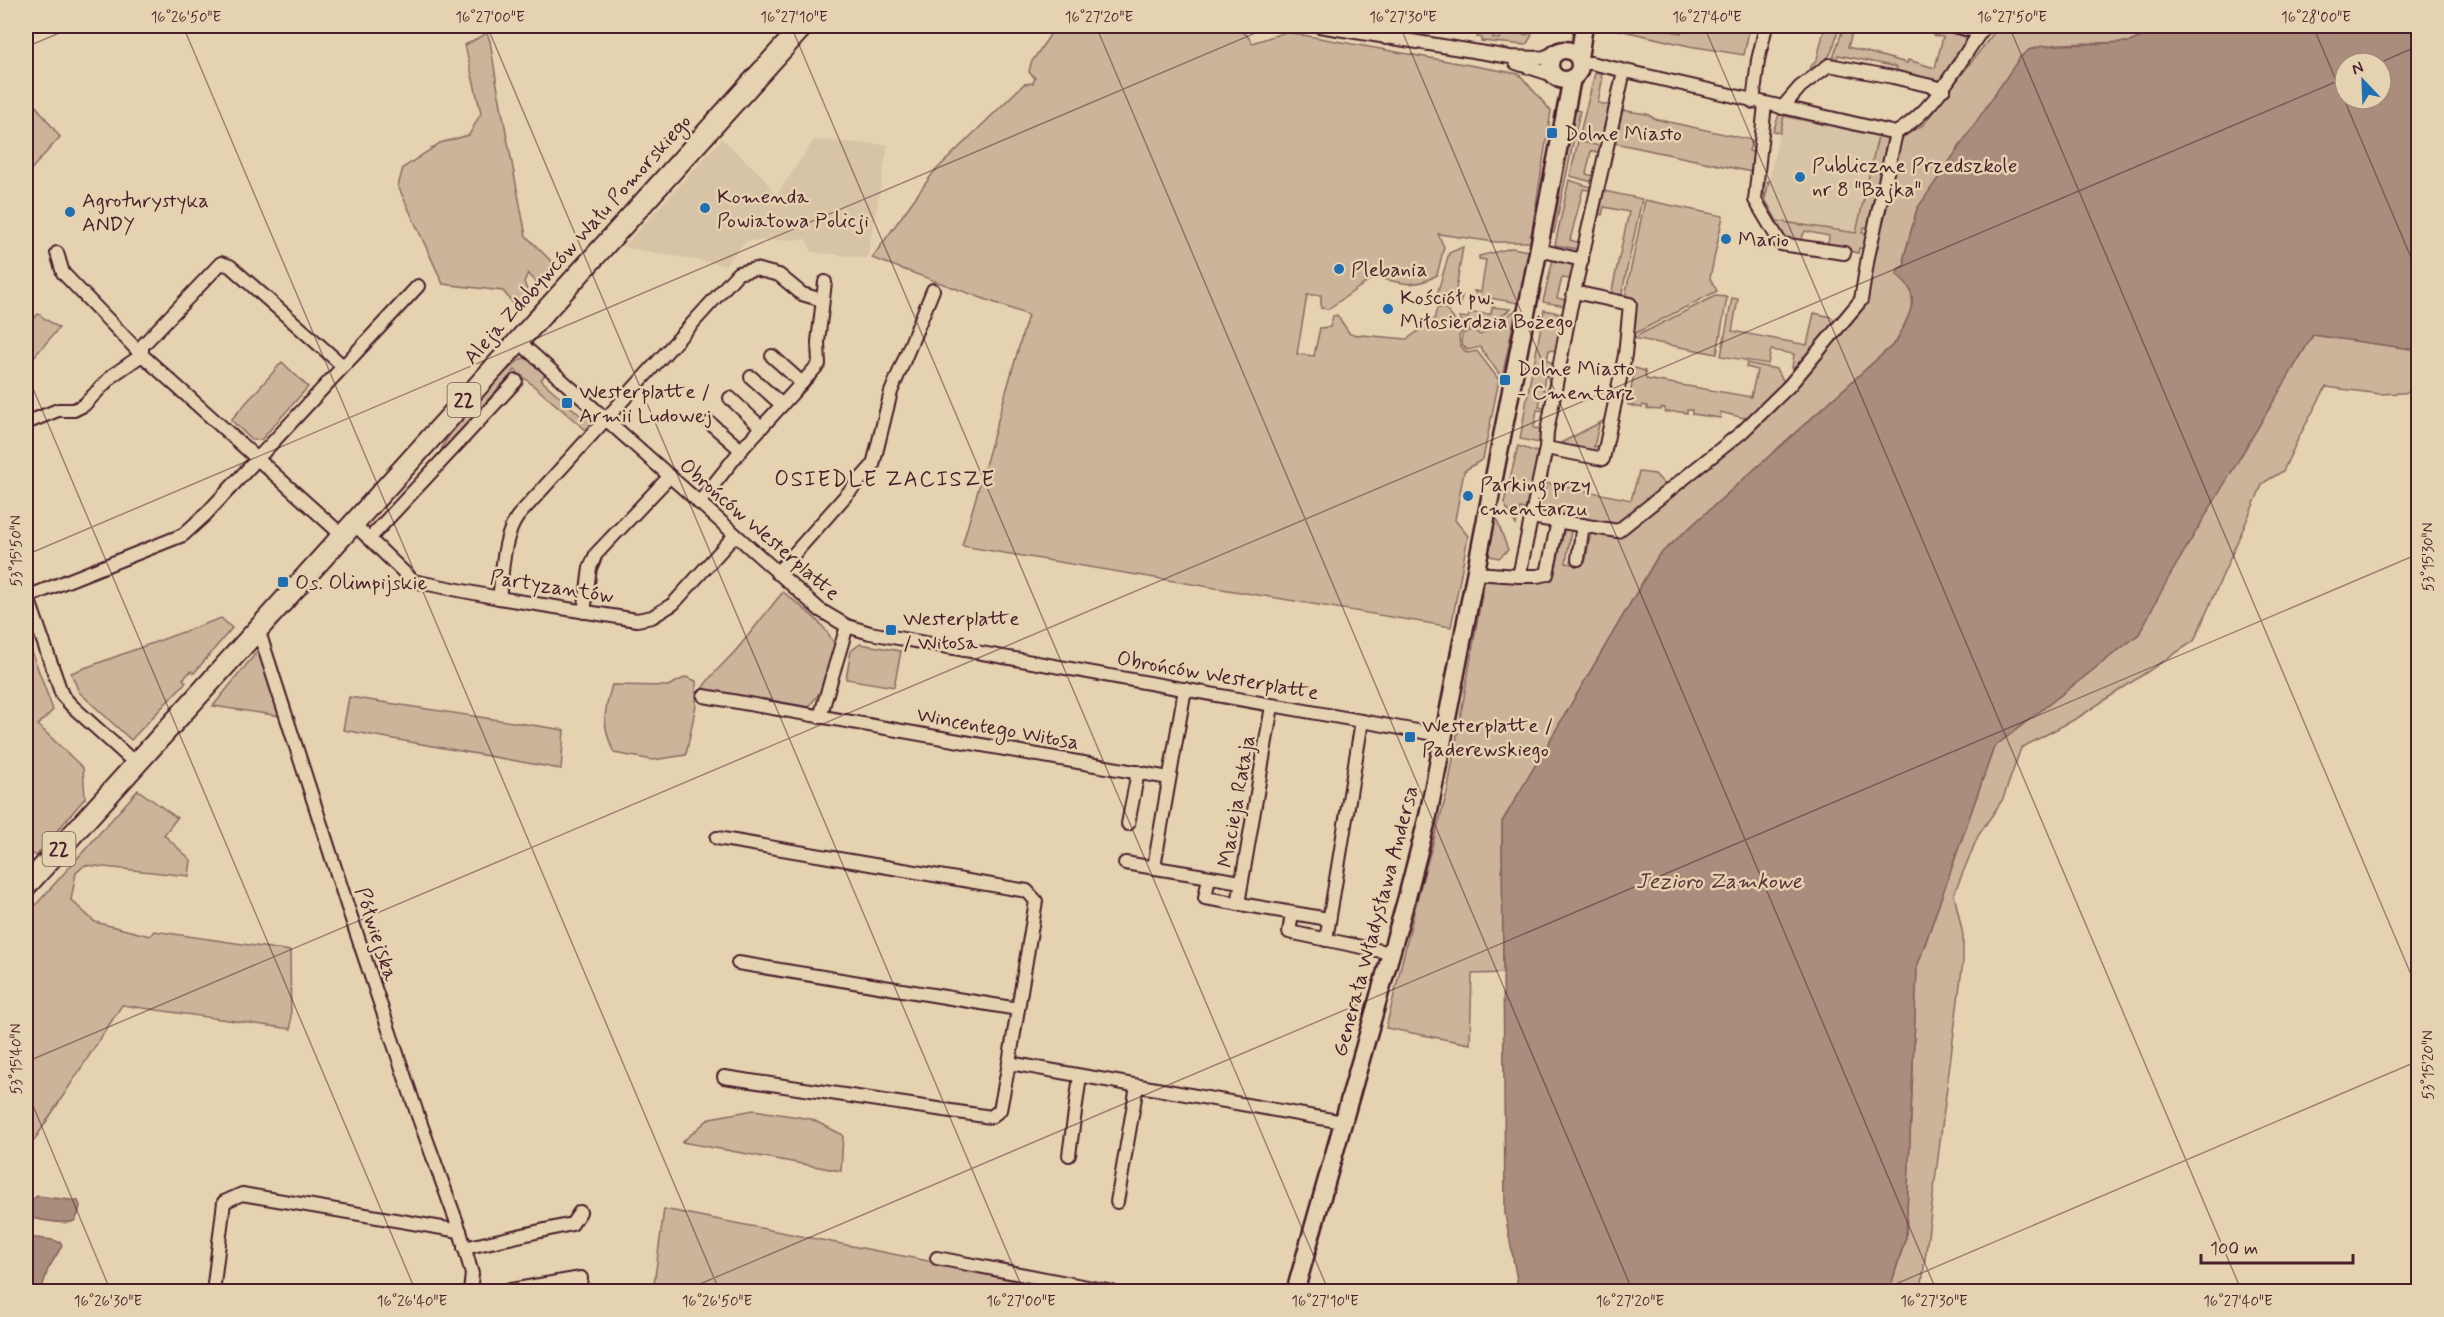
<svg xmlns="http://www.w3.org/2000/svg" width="2444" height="1317" font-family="Mynerve,sans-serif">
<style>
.built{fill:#d7c3a5}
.green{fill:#cbb49a;stroke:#8a6a62;stroke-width:1.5}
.water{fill:#aa8d7d;stroke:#84615c;stroke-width:1.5;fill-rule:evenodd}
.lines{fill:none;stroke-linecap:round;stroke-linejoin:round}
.street-casing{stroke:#4a1f2b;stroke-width:16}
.secondary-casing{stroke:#4a1f2b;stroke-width:21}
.primary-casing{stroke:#4a1f2b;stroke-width:24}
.street{stroke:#e4d2b0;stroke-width:12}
.secondary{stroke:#e4d2b0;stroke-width:16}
.primary{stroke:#e4d2b0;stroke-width:20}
.ticks{fill:none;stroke:#4a1f2b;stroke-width:1.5;stroke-opacity:0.45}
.poi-dot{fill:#1f6fb2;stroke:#e4d2b0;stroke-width:2}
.labels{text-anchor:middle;stroke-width:5;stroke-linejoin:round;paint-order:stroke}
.shield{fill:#e4d2b0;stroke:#785553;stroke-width:1.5}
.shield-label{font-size:20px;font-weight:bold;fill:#4a1f2b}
.poi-label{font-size:21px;fill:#4a1f2b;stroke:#e4d2b0;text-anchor:start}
.street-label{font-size:21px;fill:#4a1f2b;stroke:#e4d2b0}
.neighbourhood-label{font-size:22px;letter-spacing:1.5px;fill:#4a1f2b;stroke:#e4d2b0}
.water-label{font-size:22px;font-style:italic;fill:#5d353b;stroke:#e4d2b0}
.neatline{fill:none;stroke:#4a1f2b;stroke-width:2}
.ticks-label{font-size:15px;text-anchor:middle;fill:#4a1f2b}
</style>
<rect width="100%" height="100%" fill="#e4d2b0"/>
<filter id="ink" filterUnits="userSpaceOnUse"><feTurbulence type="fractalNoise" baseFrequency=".0167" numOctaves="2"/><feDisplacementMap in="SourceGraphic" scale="12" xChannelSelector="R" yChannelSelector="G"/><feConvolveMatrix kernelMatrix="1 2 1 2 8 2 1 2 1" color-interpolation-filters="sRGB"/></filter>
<g filter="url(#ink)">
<g class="built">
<polygon points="1783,116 1879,136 1856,233 1777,221 1765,199"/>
<polygon points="722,139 761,175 776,196 814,140 888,145 867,258 812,252 806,239 746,241 725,265 623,247"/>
</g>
<g class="green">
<path d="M1056,26H1232L1247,35L1252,43L1286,32L1519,74L1551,111L1530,242H1495L1438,234L1444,247L1437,275C1413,290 1401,282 1374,277L1328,309L1321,308V295H1307L1297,354L1314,356L1320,328L1330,327L1333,316L1337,315L1350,334L1407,339L1434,320L1437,308H1445L1463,331L1459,336L1460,346L1467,353L1477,351L1499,380L1483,459L1464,471L1455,520L1468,536L1451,627L962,546L1028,315L872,258L933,173L1024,84L1033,83L1035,78L1029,72L1031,63Z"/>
<polygon points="1602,26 1619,26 1641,30 1642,26 1681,33 1683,26 1750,26 1744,55 1689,46"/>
<path d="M1825,26H1839C1832,57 1830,60 1803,77L1817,59Z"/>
<polygon points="1844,26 1854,26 1848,47 1907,63 1908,60 1935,68 1943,37 1933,35 1935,30 1957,33 1969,39 1943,85 1895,75 1897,67 1838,55 1837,59 1833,58"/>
<polygon points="1999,26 2165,26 2130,42 2057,44 2029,50 1917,209 1904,257 1908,283 1912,291 1911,311 1896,342 1658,556 1502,822 1503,973 1472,974 1470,1044 1386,1028 1419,892 1447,793 1484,583 1487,580 1531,579 1554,575 1564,531 1559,530 1561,528 1575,529 1576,532 1571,531 1566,563 1580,565 1585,563 1591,532 1621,536 1679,488 1861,306 1887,207 1900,138 1923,125"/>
<polygon points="1478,30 1494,33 1493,38 1499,39 1500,30 1527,35 1530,33 1532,35 1526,45 1481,41 1481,38 1477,37"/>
<polygon points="487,33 490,41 497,85 526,236 554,264 539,285 528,273 524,282 529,295 517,308 503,291 443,284 398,186 403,168 440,143 469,135 481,113 465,45"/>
<polygon points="1595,73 1601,73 1602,81 1598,103 1609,105 1611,109 1604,141 1579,137"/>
<polygon points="26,93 60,137 26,175"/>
<polygon points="1571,109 1580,111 1554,233 1547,232"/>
<polygon points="1620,110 1647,114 1655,119 1752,140 1749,151 1756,153 1752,172 1615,143 1613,140"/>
<path d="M1780,112L1887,135C1890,142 1890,153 1884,159L1869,228L1864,227L1862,233L1868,234L1865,249L1859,248L1858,253L1828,246L1829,236L1805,231L1801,240L1786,238C1775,222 1760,202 1765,182L1769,181L1765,199L1777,221L1856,233L1878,136L1784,116L1780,133L1773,131Z"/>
<polygon points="1578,141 1604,147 1602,153 1591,151 1586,174 1597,177 1596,183 1570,176"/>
<polygon points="1569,180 1594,188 1594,191 1583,189 1570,240 1580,243 1580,248 1577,249 1555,245"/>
<polygon points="1604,191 1642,199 1621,297 1611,295 1629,212 1604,207 1602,215 1599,214"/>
<polygon points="1645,200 1723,216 1710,278 1717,291 1630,336 1634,299 1625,297"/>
<polygon points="1463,247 1455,295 1462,296 1460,305 1441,302 1437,295 1449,253"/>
<polygon points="1512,248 1529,251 1519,303 1477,296 1474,291 1481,292 1486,260 1479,259 1479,256"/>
<polygon points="1553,259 1575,264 1571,279 1562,278 1557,298 1566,300 1565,306 1543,302"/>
<polygon points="1715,296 1727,297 1717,354 1633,338"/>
<polygon points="1732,298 1738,299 1732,331 1807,345 1814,313 1831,317 1838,322 1798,369 1792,368 1794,354 1771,350 1768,364 1721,356"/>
<polygon points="1492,307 1511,309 1479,331 1466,328 1459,317 1468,318 1470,313 1491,314"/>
<path d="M1516,310L1502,378L1480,347L1468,350L1462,345C1458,332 1471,326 1480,335Z"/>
<polygon points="1544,310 1564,314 1557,351 1549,350 1547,361 1555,363 1554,367 1534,364"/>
<polygon points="38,314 59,328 26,366 26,328"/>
<polygon points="2313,335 2418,350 2418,392 2380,394 2326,387 2299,437 2283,471 2263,483 2194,641 2079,717 2021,748 2003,799 1978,836 1954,894 1963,935 1963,961 1921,1291 1889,1292 1906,1237 1917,967 1994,747 2139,634 2168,577"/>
<path d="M524,358L531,360L546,373L541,380L580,415L592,413L599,424L587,431L515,370L440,453C442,449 443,444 446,440C454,428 513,359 524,358Z"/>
<polygon points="282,362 308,387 261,440 252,440 231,420"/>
<path d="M1747,363L1776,369L1783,380V385L1756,412L1744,418L1720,412L1721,418L1692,414V410H1687V413C1679,411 1673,412 1665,412V408H1661V410L1647,409V406L1643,405L1642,408L1628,405L1635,368L1645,371L1646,379L1751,397L1757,370L1746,367Z"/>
<polygon points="1532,370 1552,373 1551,376 1545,376 1543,390 1549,391 1548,396 1541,395 1539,407 1545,408 1545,411 1537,410 1534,428 1542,429 1540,443 1520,439"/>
<polygon points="1605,420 1599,424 1594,447 1602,444 1594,453 1555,446"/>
<polygon points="1518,446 1537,452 1535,478 1528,510 1520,508 1516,525 1504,503"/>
<polygon points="1551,456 1546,483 1631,500 1639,472 1655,474 1667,487 1624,521 1612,525 1542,512 1536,508 1547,457"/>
<polygon points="1494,517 1496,517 1508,550 1499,558 1490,556 1487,552"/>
<path d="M783,592C803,608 826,623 836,648L821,691L808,708L702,689C713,671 729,660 742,643C756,626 769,609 783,592Z"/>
<polygon points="221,618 232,628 194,673 191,671 183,679 186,682 131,740 79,692 71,673"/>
<polygon points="26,636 53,710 38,725 83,768 85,798 36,856 26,848"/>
<polygon points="860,644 901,651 894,687 846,679 851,651"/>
<polygon points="260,648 280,716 213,706"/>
<path d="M686,677L696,681V705L686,755L653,760L614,753C602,725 603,714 612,685L668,686Z"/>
<polygon points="349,697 564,730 561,769 343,730"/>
<polygon points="138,790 177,818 164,835 191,860 189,876 85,865 76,873 71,900 95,922 150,936 154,931 290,951 291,1029 122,1005 26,1153 26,916"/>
<polygon points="754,1110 811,1119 843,1135 841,1171 682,1142 710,1118"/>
<polygon points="664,1209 1081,1291 653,1292"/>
</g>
<g class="water">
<path d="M2165,26H2418V350L2313,335L2169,577L2139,634L1994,747L1917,967L1906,1237L1889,1291H1519L1505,1214L1502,822L1658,556L1896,342C1908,317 1925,295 1897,275L1898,269L1905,265L1904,257L1917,209L2020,57L2029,50L2042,46L2130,42ZM2345,63H2381V99H2345Z"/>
<path d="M37,1196L78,1201L80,1206C79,1210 78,1217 75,1220C70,1227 34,1218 26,1217V1205Z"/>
<path d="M26,1237C37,1239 51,1238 61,1243L62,1246L48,1269L42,1288L38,1291H26Z"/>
</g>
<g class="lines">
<g class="street-casing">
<g id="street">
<polyline points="1319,26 1510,57 1542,58 1557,52"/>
<polyline points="1952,26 1980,32"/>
<polyline points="1386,38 1388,26"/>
<polyline points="1516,63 1553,75"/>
<polyline points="1580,63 1591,63 1896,133"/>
<polyline points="1753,102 1758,60 1766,26"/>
<polyline points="1765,104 1755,200 1781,244 1844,253"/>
<polyline points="1782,108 1800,87 1829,65 1893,77 1944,89"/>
<polyline points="1539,250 1582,260"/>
<polyline points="57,253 63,273 142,355 342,535"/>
<polyline points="518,341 820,610 847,626 870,633 1445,736"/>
<polyline points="772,356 802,383"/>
<polyline points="751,377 782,405"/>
<polyline points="730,398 761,427"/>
<polyline points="26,423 58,410 74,410 84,405 113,375 142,355 142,346 221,263 230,266 343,366"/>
<polyline points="710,423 741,450"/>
<polyline points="1546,448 1603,459 1625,355 1630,304 1574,292"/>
<polyline points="699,503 741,450 819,364 818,342 825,282"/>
<path d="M1531,517L1618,531L1742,432L1789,386L1861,300L1868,257L1896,133C1940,106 1955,65 1985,26"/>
<polyline points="353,523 413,581 499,598 637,620 652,617 673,604 735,535"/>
<polyline points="369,539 516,381"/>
<polyline points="1578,559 1583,525"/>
<polyline points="777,573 873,465 891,392 933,290"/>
<polyline points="1475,573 1519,576 1546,448 1547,432 1570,310 1624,71"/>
<polyline points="1519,576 1537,576 1547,574 1558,521"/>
<polyline points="26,592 62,695 72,706 136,764"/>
<polyline points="27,597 183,535 206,514 418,286"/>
<path d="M499,598C503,572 502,538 518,516L738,273L755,269L779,275L802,294L822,300"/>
<polyline points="584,612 590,568 596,554 670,476"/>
<polyline points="254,633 261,638 347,905 418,1116 460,1231 472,1274 470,1292"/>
<polyline points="704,696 1169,778"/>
<polyline points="820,717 847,626"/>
<polyline points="1128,824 1138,772"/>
<polyline points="717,838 1027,891 1036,901 1009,1063 1343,1122"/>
<polyline points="1125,863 1241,882"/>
<polyline points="1154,867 1185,689"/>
<polyline points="1209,877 1205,898 1328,919"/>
<polyline points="1238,904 1272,706"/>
<polyline points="1292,914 1289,932 1391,953"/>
<polyline points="1326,940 1362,721"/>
<polyline points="738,963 1018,1009"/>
<polyline points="724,1077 991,1117 1000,1110 1009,1063"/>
<polyline points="1069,1155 1080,1076"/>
<polyline points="1117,1202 1137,1086"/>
<polyline points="464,1248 572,1224 580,1212"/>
<polyline points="937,1258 1113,1292"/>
<polyline points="213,1292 224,1202 242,1194 460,1231"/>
<polyline points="499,1292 581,1278 579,1292"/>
</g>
</g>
<g class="secondary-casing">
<g id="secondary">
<circle cx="1565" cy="65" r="15"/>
<polyline points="1579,58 1584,26"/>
<polyline points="1295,1292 1407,897 1428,816 1572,78"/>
</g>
</g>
<g class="primary-casing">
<polyline id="primary" points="26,886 803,26"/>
</g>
<use href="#street" class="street"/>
<use href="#secondary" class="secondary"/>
<use href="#primary" class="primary"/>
</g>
</g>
<path class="ticks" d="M183,26L720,1292M487,26L1024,1292M791,26L1329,1292M1096,26L1633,1292M1400,26L1937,1292M1704,26L2242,1292M2009,26L2418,991M2313,26L2418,274M26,47L76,26M2379,63L2418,46M26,372L416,1292M26,555L1272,26M26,1062L2345,78M26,1089L111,1292M681,1292L2418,554M1877,1292L2418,1061"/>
<g class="poi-dot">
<rect x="1546" y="127" width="12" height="12" rx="3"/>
<circle cx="1800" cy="177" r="6"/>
<circle cx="705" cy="208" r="6"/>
<circle cx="70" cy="212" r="6"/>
<circle cx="1726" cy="239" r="6"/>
<circle cx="1339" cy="269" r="6"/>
<circle cx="1388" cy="309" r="6"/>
<rect x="1499" y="374" width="12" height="12" rx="3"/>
<rect x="561" y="397" width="12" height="12" rx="3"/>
<circle cx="1468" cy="496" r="6"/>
<rect x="277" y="576" width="12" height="12" rx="3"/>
<rect x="885" y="624" width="12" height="12" rx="3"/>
<rect x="1404" y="731" width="12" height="12" rx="3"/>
</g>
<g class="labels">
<g class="shield">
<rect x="447.5" y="383" width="33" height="34" rx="4.5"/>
<rect x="42.5" y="832" width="33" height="34" rx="4.5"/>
</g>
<g class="shield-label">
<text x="464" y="407">22</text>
<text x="59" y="856">22</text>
</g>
<g class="poi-label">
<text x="1564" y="140">Dolne Miasto</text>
<text x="1812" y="172">Publiczne Przedszkole<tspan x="1812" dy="24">nr 8 "Bajka"</tspan></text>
<text x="717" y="203">Komenda<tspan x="717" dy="24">Powiatowa Policji</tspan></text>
<text x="82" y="207">Agroturystyka<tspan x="82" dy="24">ANDY</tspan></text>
<text x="1738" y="246">Mario</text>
<text x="1351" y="276">Plebania</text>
<text x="1400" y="304">Kościół pw.<tspan x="1400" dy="24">Miłosierdzia Bożego</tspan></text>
<text x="1517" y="375">Dolne Miasto<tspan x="1517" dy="24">- Cmentarz</tspan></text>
<text x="579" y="398">Westerplatte /<tspan x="579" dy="24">Armii Ludowej</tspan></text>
<text x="1480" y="491">Parking przy<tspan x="1480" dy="24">cmentarzu</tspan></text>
<text x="295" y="589">Os. Olimpijskie</text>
<text x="903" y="625">Westerplatte<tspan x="903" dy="24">/ Witosa</tspan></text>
<text x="1422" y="732">Westerplatte /<tspan x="1422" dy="24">Paderewskiego</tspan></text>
</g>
<g class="street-label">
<text transform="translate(577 239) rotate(-48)" y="7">Aleja Zdobywców Wału Pomorskiego</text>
<text transform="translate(760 529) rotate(41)" y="7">Obrońców Westerplatte</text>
<text transform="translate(552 586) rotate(9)" y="7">Partyzantów</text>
<text transform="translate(1218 675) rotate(10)" y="7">Obrońców Westerplatte</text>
<text transform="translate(998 728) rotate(10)" y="7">Wincentego Witosa</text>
<text transform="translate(1236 801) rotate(-80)" y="7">Macieja Rataja</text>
<text transform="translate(1375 921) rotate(-75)" y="7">Generała Władysława Andersa</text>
<text transform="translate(377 934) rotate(72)" y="7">Półwiejska</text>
</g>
<g class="neighbourhood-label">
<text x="885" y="486">OSIEDLE ZACISZE</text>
</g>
<g class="water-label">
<text x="1719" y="888">Jezioro Zamkowe</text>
</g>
</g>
<rect width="2444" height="1317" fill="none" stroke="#e4d2b0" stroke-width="66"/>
<g transform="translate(2363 81) rotate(337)"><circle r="28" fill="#e4d2b0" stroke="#a68a7b" stroke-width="1.5"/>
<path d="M0-4.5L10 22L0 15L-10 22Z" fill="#1f6fb2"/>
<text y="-9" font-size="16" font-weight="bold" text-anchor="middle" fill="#4a1f2b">N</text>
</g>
<path d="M2201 1254v9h152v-9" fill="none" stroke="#4a1f2b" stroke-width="3"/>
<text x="2210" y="1254" font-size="18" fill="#4a1f2b" stroke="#e4d2b0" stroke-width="4.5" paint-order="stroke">100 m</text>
<rect x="33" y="33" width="2378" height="1251" class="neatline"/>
<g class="ticks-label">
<text x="186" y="22">16°26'50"E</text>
<text x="490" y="22">16°27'00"E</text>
<text x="794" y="22">16°27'10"E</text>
<text x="1099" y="22">16°27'20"E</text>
<text x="1403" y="22">16°27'30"E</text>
<text x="1707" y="22">16°27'40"E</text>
<text x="2012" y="22">16°27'50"E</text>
<text x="2316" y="22">16°28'00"E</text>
<text transform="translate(16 551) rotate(-90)" y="5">53°15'50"N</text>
<text transform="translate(2428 557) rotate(-90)" y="5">53°15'30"N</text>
<text transform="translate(16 1059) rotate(-90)" y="5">53°15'40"N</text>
<text transform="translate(2428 1065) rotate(-90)" y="5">53°15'20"N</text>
<text x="108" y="1306">16°26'30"E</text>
<text x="412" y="1306">16°26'40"E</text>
<text x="717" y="1306">16°26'50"E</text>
<text x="1021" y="1306">16°27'00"E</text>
<text x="1325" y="1306">16°27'10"E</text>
<text x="1630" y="1306">16°27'20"E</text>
<text x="1934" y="1306">16°27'30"E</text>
<text x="2238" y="1306">16°27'40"E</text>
</g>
</svg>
